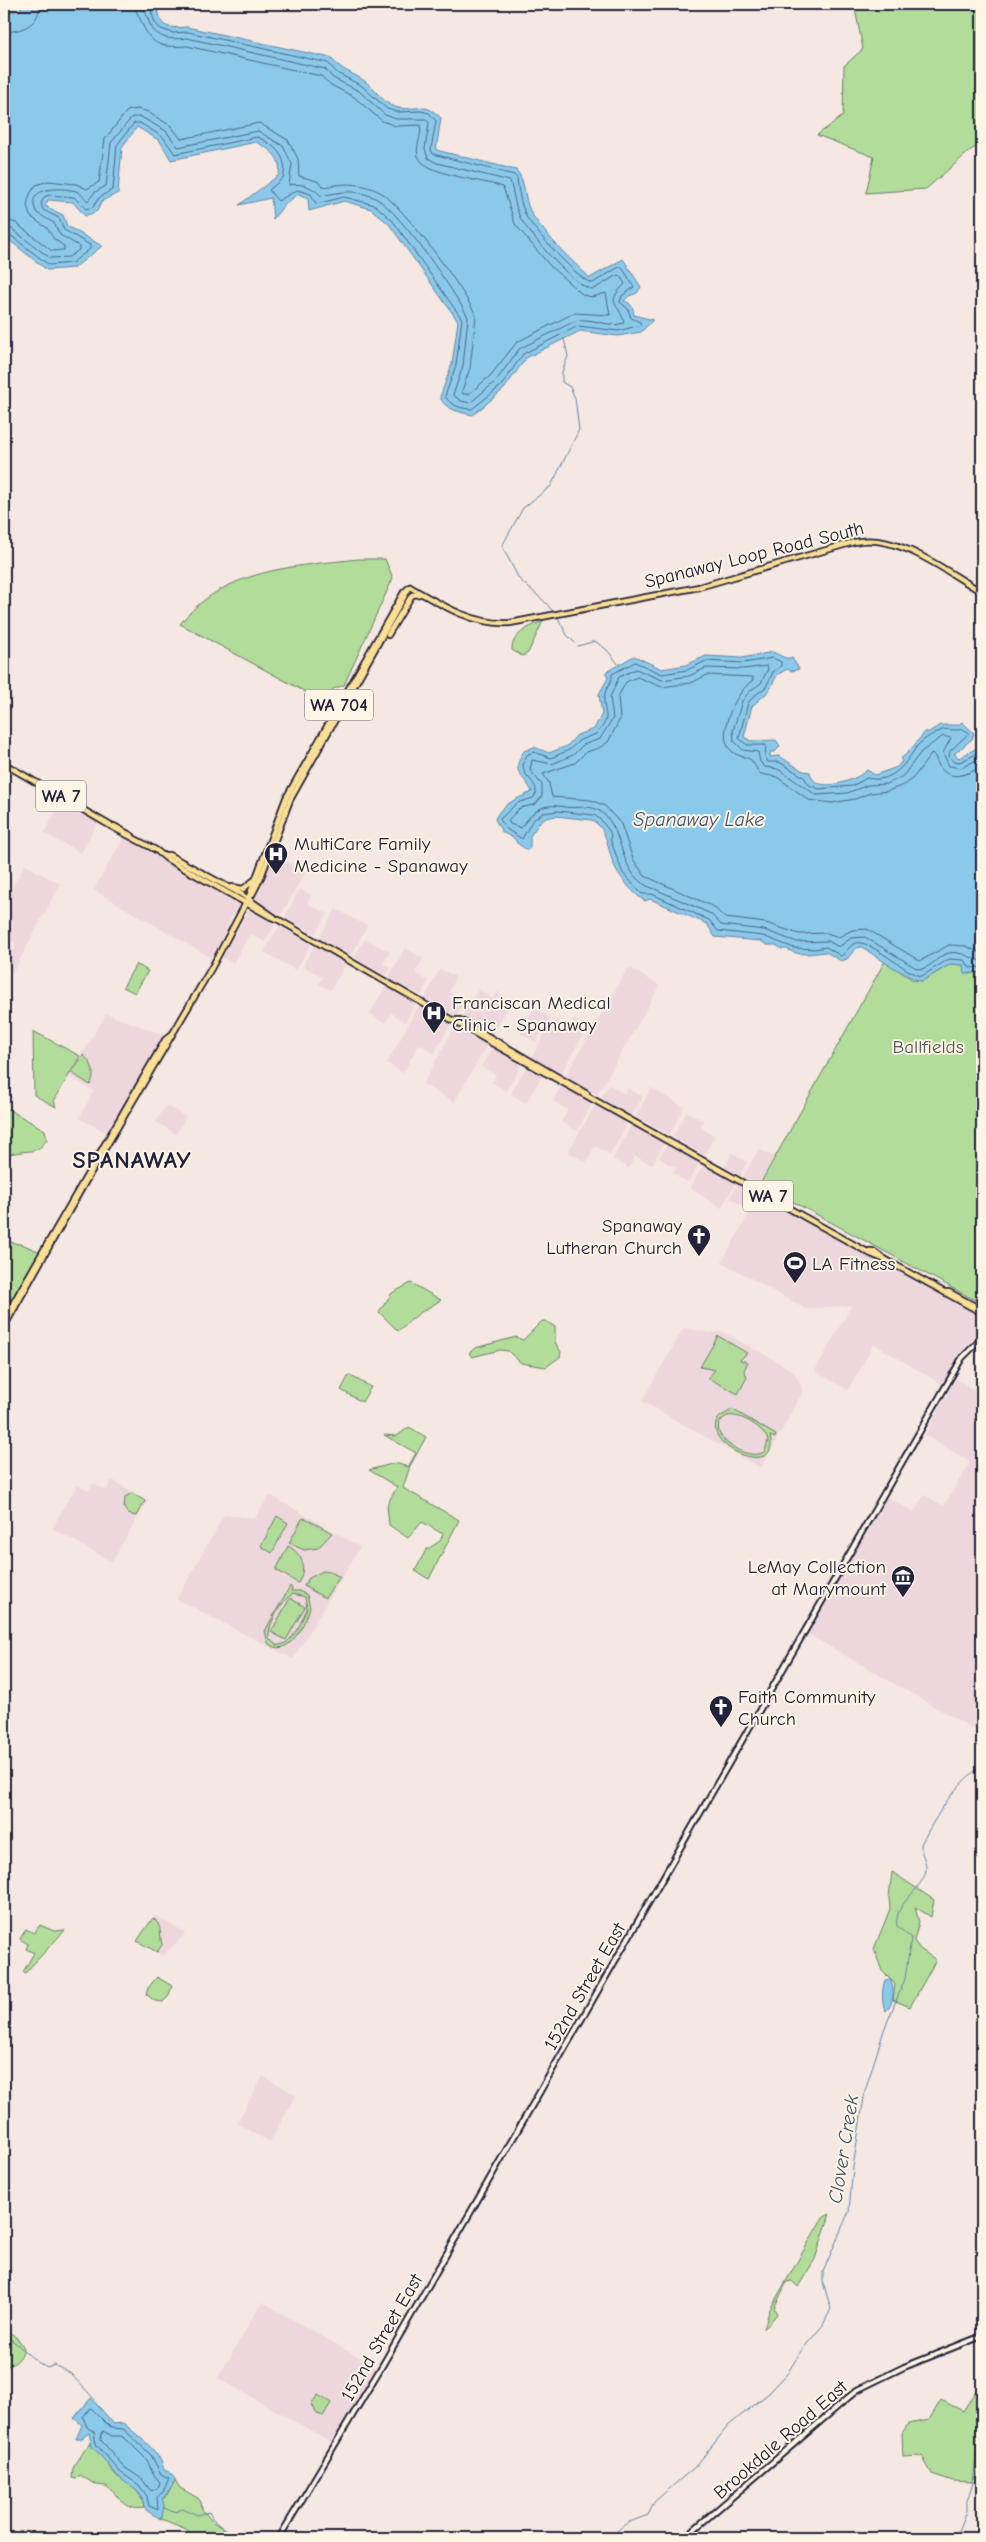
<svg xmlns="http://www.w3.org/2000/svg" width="986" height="2542" font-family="'Comic Neue',sans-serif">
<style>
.built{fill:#edd6dc}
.green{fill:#b2dc99;stroke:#6a7f6a;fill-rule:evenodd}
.water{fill:#8bc9eb;stroke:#6186a5}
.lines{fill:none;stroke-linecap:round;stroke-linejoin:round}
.shore{stroke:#4c6581;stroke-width:1}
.stream{stroke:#6186a5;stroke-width:1}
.secondary-casing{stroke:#22223b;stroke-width:8}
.primary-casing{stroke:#22223b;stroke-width:8}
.secondary{stroke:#fcf5e5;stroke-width:4}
.primary{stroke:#fbdf96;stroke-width:4.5}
.labels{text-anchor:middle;stroke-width:4;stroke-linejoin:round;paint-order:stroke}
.shield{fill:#fcf5e5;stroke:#63616e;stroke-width:1}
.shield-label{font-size:18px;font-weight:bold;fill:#22223b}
.street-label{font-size:19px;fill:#22223b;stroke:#fcf5e5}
.poi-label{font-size:19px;fill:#22223b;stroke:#fcf5e5;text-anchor:start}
.park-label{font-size:19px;fill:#4d5a57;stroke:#fcf5e5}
.water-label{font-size:20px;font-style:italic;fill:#425470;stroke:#fcf5e5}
.district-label{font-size:24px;font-weight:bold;letter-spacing:1px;fill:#22223b;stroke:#fcf5e5}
</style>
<rect width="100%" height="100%" fill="#f5e7e1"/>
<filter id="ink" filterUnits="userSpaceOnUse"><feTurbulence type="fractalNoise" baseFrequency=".02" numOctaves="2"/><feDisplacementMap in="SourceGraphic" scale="10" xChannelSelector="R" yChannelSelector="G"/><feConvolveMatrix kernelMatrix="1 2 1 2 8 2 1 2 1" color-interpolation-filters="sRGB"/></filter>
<g filter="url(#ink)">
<g class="built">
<polygon points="62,801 98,821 81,853 44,833"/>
<polygon points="124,837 238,904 212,958 94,890"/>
<polygon points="272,854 305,872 281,915 257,902 257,897"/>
<polygon points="25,865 60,884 13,972 4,968 16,944 4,937 4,902"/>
<polygon points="300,889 311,895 307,903 327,914 315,934 285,917"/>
<polygon points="336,909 367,926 351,956 319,938"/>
<polygon points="249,910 275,924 265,942 250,934 233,963 222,957"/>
<polygon points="279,926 311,944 296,970 264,952"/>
<polygon points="365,939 390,952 383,963 391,968 386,976 354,958"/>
<polygon points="315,945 346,962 331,990 319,984 323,977 303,966"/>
<polygon points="405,948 423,958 415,973 428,981 421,995 388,978"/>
<polygon points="440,969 456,977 449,992 465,1001 456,1016 424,999"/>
<polygon points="631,969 657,984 659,987 597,1095 565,1077 627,970"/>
<polygon points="387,984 416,1002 405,1022 391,1013 385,1023 370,1014"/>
<polygon points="478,990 493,998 497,992 501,994 497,1000 508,1007 492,1035 462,1018"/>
<polygon points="420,1004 452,1022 434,1053 419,1044 403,1073 387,1063"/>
<polygon points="534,1008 550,1017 536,1042 520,1033"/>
<polygon points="106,1014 167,1036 107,1133 79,1118 94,1091 69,1076"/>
<polygon points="553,1019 568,1027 573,1019 587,1027 561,1074 532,1057"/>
<polygon points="456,1025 488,1043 454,1102 423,1084"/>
<polygon points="493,1047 522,1064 506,1091 492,1082 496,1075 481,1067"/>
<polygon points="527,1065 543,1074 526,1103 511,1094"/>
<polygon points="609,1085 625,1094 628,1088 643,1097 632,1115 601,1098"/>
<polygon points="561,1086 592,1103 577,1131 561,1122 568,1110 553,1101"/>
<polygon points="651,1088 684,1107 669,1135 636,1116"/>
<polygon points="596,1104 628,1122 610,1154 595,1146 586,1162 568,1152"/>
<polygon points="166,1105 186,1117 176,1134 156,1122"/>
<polygon points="687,1112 703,1121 700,1127 715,1136 704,1155 673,1137"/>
<polygon points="632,1124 665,1142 652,1165 635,1156 629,1168 613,1159"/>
<polygon points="667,1145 699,1163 688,1182 673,1174 676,1168 659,1158"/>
<polygon points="759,1149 774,1157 759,1185 743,1177"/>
<polygon points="732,1153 747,1162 740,1175 725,1167"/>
<polygon points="703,1166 735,1184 721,1208 690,1188"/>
<polygon points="737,1185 753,1194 746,1207 730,1198"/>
<polygon points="759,1196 982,1318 982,1333 966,1346 942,1384 874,1344 848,1390 815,1371 852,1305 806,1309 722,1262"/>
<polygon points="684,1328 710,1333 721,1331 785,1366 795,1373 803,1391 761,1468 642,1401"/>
<polygon points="956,1379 982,1394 981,1733 806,1633 883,1495 914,1512 924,1495 944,1506 970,1462 925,1435"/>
<polygon points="112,1480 148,1500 112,1562 52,1528 77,1485 89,1491 93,1483 106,1491"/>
<polygon points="270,1495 360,1547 293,1659 177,1599 224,1515 255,1518"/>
<polygon points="155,1916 184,1932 184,1935 163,1956 137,1941"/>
<polygon points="263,2076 296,2095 270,2142 237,2123"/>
<polygon points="262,2302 374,2366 376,2371 333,2443 218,2378"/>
</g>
<g class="green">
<polygon points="854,4 982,4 982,145 972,149 926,189 866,193 874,157 817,135 843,116 844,66 863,49"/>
<path d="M359,559H385L393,578L344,685L333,689L326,703L180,624C223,569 294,566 359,559Z"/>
<path d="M543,621L528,653L522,656L512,650C511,634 531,626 543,621Z"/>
<polygon points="885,961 913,980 922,981 951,964 963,965 969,974 976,972 982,972 982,1304 760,1184"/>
<polygon points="136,964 148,971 135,993 123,987"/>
<polygon points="33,1031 80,1056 54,1101 56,1107 34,1095"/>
<path d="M83,1055C93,1063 96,1074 90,1085L72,1073Z"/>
<path d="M4,1107L45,1130L47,1139C38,1154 30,1150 15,1153C11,1153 8,1156 4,1157Z"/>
<polygon points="4,1234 5,1241 24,1245 40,1252 4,1314"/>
<polygon points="411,1283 441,1300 418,1314 398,1331 379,1312 392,1293"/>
<polygon points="542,1321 546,1321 555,1327 555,1342 561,1352 560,1357 546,1367 521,1363 508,1351 500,1350 472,1357 469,1353 475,1348 516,1337 523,1340"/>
<polygon points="718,1336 747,1353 740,1360 748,1362 744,1370 747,1377 738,1394 708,1378 715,1370 700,1367"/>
<polygon points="349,1375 371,1387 362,1402 341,1390"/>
<path d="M732,1409L776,1435L775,1438L770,1436C781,1480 703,1447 717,1421C720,1414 728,1414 732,1409ZM727,1416C740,1413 765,1428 768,1441L765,1451C750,1465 698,1432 727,1416Z"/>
<polygon points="409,1427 426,1437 410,1466 403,1488 459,1520 429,1579 415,1571 426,1550 440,1541 443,1534 422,1522 408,1538 389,1525 387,1505 397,1487 369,1470 395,1463 408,1467 416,1453 384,1435 397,1436"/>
<polygon points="132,1493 145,1501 137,1516 128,1514 124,1508 125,1497"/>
<polygon points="277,1516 288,1523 272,1553 261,1546"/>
<polygon points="305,1518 332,1533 318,1548 304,1550 289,1543 302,1519"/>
<path d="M288,1546C303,1554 307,1567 298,1583L276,1570Z"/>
<polygon points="323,1571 331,1572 340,1577 325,1598 304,1586 309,1578"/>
<path d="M290,1586L292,1588L291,1591H299L307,1595L310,1608C305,1623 288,1661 268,1643L265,1631ZM293,1594L305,1597L307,1609C301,1621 292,1647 276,1645L269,1638C267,1626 282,1599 293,1594Z"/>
<polygon points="290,1598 305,1607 286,1640 271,1632"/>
<polygon points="892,1872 934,1900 931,1917 915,1907 919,1922 914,1941 920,1949 936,1960 910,2007 893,2000 895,1984 882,1971 874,1949 890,1909 889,1896"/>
<path d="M153,1918C163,1926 159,1934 162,1945L157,1952L137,1941Z"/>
<polygon points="40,1925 54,1931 65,1930 25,1973 23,1972 34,1953 26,1949 28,1944 20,1939 26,1929 34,1933"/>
<polygon points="157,1977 172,1986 168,1997 163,2002 155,2001 146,1994 148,1988"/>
<polygon points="830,2214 815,2259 798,2287 792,2281 787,2282 774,2308 777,2314 764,2329 769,2311 820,2222 824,2217"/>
<path d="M4,2327L19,2340L24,2348C21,2360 15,2364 4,2367Z"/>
<polygon points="982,2381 982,2469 972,2482 953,2481 932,2474 922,2456 903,2457 902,2433 908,2424 929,2420 941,2400 963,2411"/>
<polygon points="318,2395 331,2403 323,2416 315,2413 311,2404"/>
<path d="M90,2442C92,2448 95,2449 100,2454C106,2460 110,2470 117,2476C130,2486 142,2490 144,2508C125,2512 119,2495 106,2486L96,2485L80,2475L76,2479L72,2478L73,2468Z"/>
<polygon points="175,2480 180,2488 198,2498 201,2502 202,2509 212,2521 230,2534 232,2538 196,2538 186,2529 159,2518 162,2517 162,2499 167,2496"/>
</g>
<g class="water">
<path d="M22,4H150C169,13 148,31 187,27L331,58C341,71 354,73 366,82C375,89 383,103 395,107C416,113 422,99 441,118L436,150L516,170C527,181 523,202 533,216C549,239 570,259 590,278L623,259L641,287L637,293L629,296L624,301C632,303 633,308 634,315L653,320L641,332L618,336L580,331L526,358L504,389L473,415C460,412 445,410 440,397L452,364L458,321L389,224L371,209L344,201L309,211L308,198L298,194L284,205L273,219L271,198L239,205L279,175C282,157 271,150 256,142L171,160L160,141L137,127L122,147L118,193L102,201L97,211L85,216L73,202L48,200L45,206L63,215L67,226L102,246L74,268L47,270L4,236V13L20,10Z"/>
<path d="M773,652L785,658H792L799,669L792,671L787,669L777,675L769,691L752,706L744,737L751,741L776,740L780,746L775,752H770V757L779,756L803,771L810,772C813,796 856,781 867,770L875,775L897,767L902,761L900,759C906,756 920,738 925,732H929L940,725H958L962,722L974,733L972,739L954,754L959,758L982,745V972L964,974L963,965L951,964L922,981C909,979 875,956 862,947L856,948L847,959L841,961L826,952C813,953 798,957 787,949H782L776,945H767L761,941L715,937L707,924L650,899L645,901C635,896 619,876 615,867C607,851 609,830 592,820L556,816L542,819L530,836V848L527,850L517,843L515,839L502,832L495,819C502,803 519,798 532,792C525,775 509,774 524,751L534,747L549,753L567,746L577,735L594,729L602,714L599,694L608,678L606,672L634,656L662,669L686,665L706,656L742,658Z"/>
<path d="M890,1979C895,1988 894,2005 886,2011C881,2005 882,1987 885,1980Z"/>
<path d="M91,2398L114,2424L123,2423C135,2433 152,2446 161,2460C163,2463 162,2467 165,2470L174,2475L175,2480C171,2487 168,2494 162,2499L164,2505L162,2517L159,2518L144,2508C141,2485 128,2488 115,2473C107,2464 101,2455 92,2447L89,2433L81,2439H76L82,2425L74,2418Z"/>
</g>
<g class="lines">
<g class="shore">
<path d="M4,32C23,31 39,25 40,4"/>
<path d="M4,219L16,223L52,251L64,250V246L54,239L47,228L30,216L27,205L30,194L36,185L48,181L76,184L87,189L99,182L105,139L127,111L137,109L146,111L171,126L181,139L259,123L288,140L298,159L299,176L317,181L324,187C344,183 360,182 380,192C401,203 467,293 476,316L470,368L462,391L463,394H469L490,376L517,342L574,313L610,315L606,293L592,297L583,295L550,266L515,224L503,187C484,180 424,175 418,156C415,145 423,135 420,125L396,126L382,121L354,97L331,85L321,76L187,46C158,48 151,45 140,19C137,13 135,10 135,4"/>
<path d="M4,227L12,229L50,258L69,257L79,250V246L60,235L54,223L37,213C22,186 61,187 76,191C81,193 84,198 88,201L95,192L106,186L111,143L132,117H141L166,131L178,147L258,131L283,146L292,164L289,185C302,183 312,186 321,196C341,192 357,188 377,199C400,212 454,291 468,317L463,366L453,395L461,401L470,403L496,381L519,349L575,321C591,316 609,329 624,323C621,303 603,305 625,284L620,276L617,275L594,289C577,291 532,236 522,221C515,210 514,193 510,181L437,163L428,158L425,149L429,123L426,119H396L385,115L359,91L333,78L325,69L187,38C169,40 154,39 148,19C147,13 143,10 142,4"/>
<path d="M4,233L9,234L49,265L72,263L90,249V245L64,230L59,218L43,210L41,204L44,197L49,195L74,197L86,209L93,207L99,198L113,189L117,145L134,123H140L163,137L175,154L257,137C275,145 289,157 283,178L269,190L278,201L297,190L311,194L316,204L344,197L375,205L393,221L462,319L456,365L445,396C450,406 463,409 472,409L501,386L523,354L578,326L618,331L641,325L640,322L631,318L628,309L620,302L622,296L634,287L622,267H619L593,283C582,284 532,228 526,216C521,204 518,191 517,178L514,175L433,154L431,149L436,121L429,113L421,111L397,112L387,109L362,86L337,73L328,63L188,32L173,33L161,29L155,23L149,4"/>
<path d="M982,751L960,762L953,761L949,756L950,751L969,733C963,728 962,730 955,730C950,730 945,728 940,731C932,734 920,741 915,749C904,766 891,784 867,778L852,786L819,789L809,785L804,777L779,762H768L765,757L766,745H747L739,738L748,703L754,696L766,687L773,672L781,666V662L773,658L743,663L706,661L687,670L662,674L635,662L612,674C613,683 605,688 604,697C603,714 613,717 596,734L580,740L569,750L551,758L534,752L528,754C513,776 538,777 536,794L533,798L517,803L500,819L505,828L522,839L532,821L543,813L558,811L594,815L601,820L610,832L611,842L623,873L642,894H652L709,920L718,931L763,936L794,948L815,949L826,947L841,956C847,952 849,945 856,943C870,939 906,974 922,976L949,959L964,960L970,968L982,967"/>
<path d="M982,757L961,768L949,766L943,753L951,738L943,736L921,752L903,776L887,784L868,785L847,793L816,795L778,769L765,767L760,762L758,752L743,750L734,741L733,731L742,701L749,692L761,683L768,669L767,666L743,669L706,668L689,676L662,680L636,669L619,677L610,697L613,718L600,739L583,745L573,755L552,764L532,760L530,770L542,785V796L536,804L520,808L508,820L510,824L521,828C533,811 542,802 565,807C575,809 586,805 596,809C628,824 614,878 655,889L711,914L721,925L764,930L797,942L828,941L839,947L851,938L865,937L918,969C930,970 938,955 949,953C962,950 971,960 982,961"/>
<path d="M982,766C969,774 950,783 939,766C936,761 936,756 932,753L914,777L906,784L888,791L870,793L855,799L832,803L809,800L777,777L761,774C756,770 756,766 752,761C748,756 736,758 729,748C717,730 737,691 753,680V677L707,675L691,683L662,687L637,677L626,682L618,697L620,719L608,742L599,748L586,752L575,763L543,774L549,783L552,797L591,800L605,806L621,824L633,859L645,876L714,907L725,918L766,923L799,934L827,933L839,937L852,930L867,929L920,961L949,945L966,946L982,954"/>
<polygon points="91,2408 111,2428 123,2429 131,2436 151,2455 161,2474 169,2478 163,2492 157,2497 158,2510 149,2506 147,2496 139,2485 120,2472 96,2444 94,2432 87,2427 83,2417"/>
<polygon points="103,2431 112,2436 121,2436 127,2440 147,2460 153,2474 160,2482 158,2488 151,2491 142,2479 124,2467 101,2440"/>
</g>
<g class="stream">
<polyline points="554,613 545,602 519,579 502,546 523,508 551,486 579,430 575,398 570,387 562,382 562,372 568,356 564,339"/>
<polyline points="557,616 567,635 575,643"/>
<polyline points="578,646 595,641 607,650 619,665"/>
<path d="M4,2335C19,2343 30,2359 47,2368L54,2365L70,2373L96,2401"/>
<path d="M164,2508L176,2512L183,2508L197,2515L209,2512C218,2531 235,2533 253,2538"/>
<path d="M608,2538L627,2523L648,2515L655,2501L696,2466L728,2426L769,2393L787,2374L801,2351L823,2325L831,2309L823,2282V2272L849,2211L853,2167L865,2091L884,2030L905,1979L911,1938L897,1926C893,1903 922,1892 926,1870C927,1861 920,1853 921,1844C938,1814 953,1785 982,1766"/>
<polyline points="956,2538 967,2511 967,2500 973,2483 977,2448 982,2440"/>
</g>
<g class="secondary-casing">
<g id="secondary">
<polyline points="279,2538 382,2366 962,1358 982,1338"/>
<polyline points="684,2538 857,2390 904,2367 982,2336"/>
</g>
</g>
<g class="primary-casing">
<g id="primary">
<path d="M410,587C441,605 473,625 510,623L699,587L854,542C897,532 945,571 982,592"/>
<polyline points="388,635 412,595 420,594"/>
<polyline points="4,762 8,766 116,829 156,850 167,859 271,917 279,920 490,1042 871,1254 888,1261"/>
<polyline points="114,826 132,836"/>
<polyline points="166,855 169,855 241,894 274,917"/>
<polyline points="232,887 243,889 253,881"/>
<polyline points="248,899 252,895 261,877 290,800 409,588"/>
<polyline points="456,1020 460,1020 587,1094"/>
<polyline points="869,1251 873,1251 888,1261 982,1313"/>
<polyline points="946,1292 949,1292 982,1310"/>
<polyline points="4,1319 165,1040 171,1035"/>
<polyline points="4,1327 87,1179 212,967 248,899 286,798 404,592 410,587"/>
</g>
</g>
<use href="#secondary" class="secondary"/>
<use href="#primary" class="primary"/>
</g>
</g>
<defs>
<g id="hospital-pin" transform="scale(1.25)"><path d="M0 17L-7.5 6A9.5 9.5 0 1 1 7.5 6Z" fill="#22223b" stroke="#fcf5e5"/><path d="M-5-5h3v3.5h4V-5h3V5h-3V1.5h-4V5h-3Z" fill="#fff"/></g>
<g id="church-pin" transform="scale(1.25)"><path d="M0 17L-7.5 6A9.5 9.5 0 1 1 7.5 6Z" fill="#22223b" stroke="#fcf5e5"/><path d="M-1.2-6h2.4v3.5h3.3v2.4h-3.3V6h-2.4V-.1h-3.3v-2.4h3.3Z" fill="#fff"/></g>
<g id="stadium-pin" transform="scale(1.25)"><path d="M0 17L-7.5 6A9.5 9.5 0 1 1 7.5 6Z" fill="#22223b" stroke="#fcf5e5"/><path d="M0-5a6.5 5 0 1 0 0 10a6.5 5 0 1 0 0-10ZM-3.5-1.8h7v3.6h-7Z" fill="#fff"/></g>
<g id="museum-pin" transform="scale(1.25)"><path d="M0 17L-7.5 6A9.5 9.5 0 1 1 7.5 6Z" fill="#22223b" stroke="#fcf5e5"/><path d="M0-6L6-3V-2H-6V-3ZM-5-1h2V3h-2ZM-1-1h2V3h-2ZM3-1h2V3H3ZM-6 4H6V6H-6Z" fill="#fff"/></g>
</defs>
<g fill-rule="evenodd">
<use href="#hospital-pin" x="276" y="854"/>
<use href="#hospital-pin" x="434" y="1013"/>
<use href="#church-pin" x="699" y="1236"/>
<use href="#stadium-pin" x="795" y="1263"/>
<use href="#museum-pin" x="903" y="1577"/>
<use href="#church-pin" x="721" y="1707"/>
</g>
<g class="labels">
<g class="shield">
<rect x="305" y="689.5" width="68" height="31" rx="4"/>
<rect x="36" y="780.5" width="50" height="31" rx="4"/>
<rect x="743" y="1180.5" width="50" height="31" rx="4"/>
</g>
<g class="shield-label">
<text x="339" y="711">WA 704</text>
<text x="61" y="802">WA 7</text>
<text x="768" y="1202">WA 7</text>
</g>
<g class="street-label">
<text transform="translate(754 554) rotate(-14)" y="7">Spanaway Loop Road South</text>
<text transform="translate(584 1986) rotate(-60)" y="7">152nd Street East</text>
<text transform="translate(381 2337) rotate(-60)" y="7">152nd Street East</text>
<text transform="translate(780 2439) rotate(-41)" y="7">Brookdale Road East</text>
</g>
<g class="poi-label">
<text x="294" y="850">MultiCare Family<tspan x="294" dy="22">Medicine - Spanaway</tspan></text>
<text x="452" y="1009">Franciscan Medical<tspan x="452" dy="22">Clinic - Spanaway</tspan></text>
<text x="682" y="1232" text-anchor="end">Spanaway<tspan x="682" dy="22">Lutheran Church</tspan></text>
<text x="812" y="1270">LA Fitness</text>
<text x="886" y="1573" text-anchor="end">LeMay Collection<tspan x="886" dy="22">at Marymount</tspan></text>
<text x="738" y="1703">Faith Community<tspan x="738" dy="22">Church</tspan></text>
</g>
<g class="park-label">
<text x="928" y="1053">Ballfields</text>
</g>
<g class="water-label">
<text x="699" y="826">Spanaway Lake</text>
<text transform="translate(843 2149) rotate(-81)" y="7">Clover Creek</text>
</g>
<g class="district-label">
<text x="132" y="1168">SPANAWAY</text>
</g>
</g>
<rect width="986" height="2542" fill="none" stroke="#fcf5e5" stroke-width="20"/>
<rect x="10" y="10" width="966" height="2522" fill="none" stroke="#22223b" stroke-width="2" filter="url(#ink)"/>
</svg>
